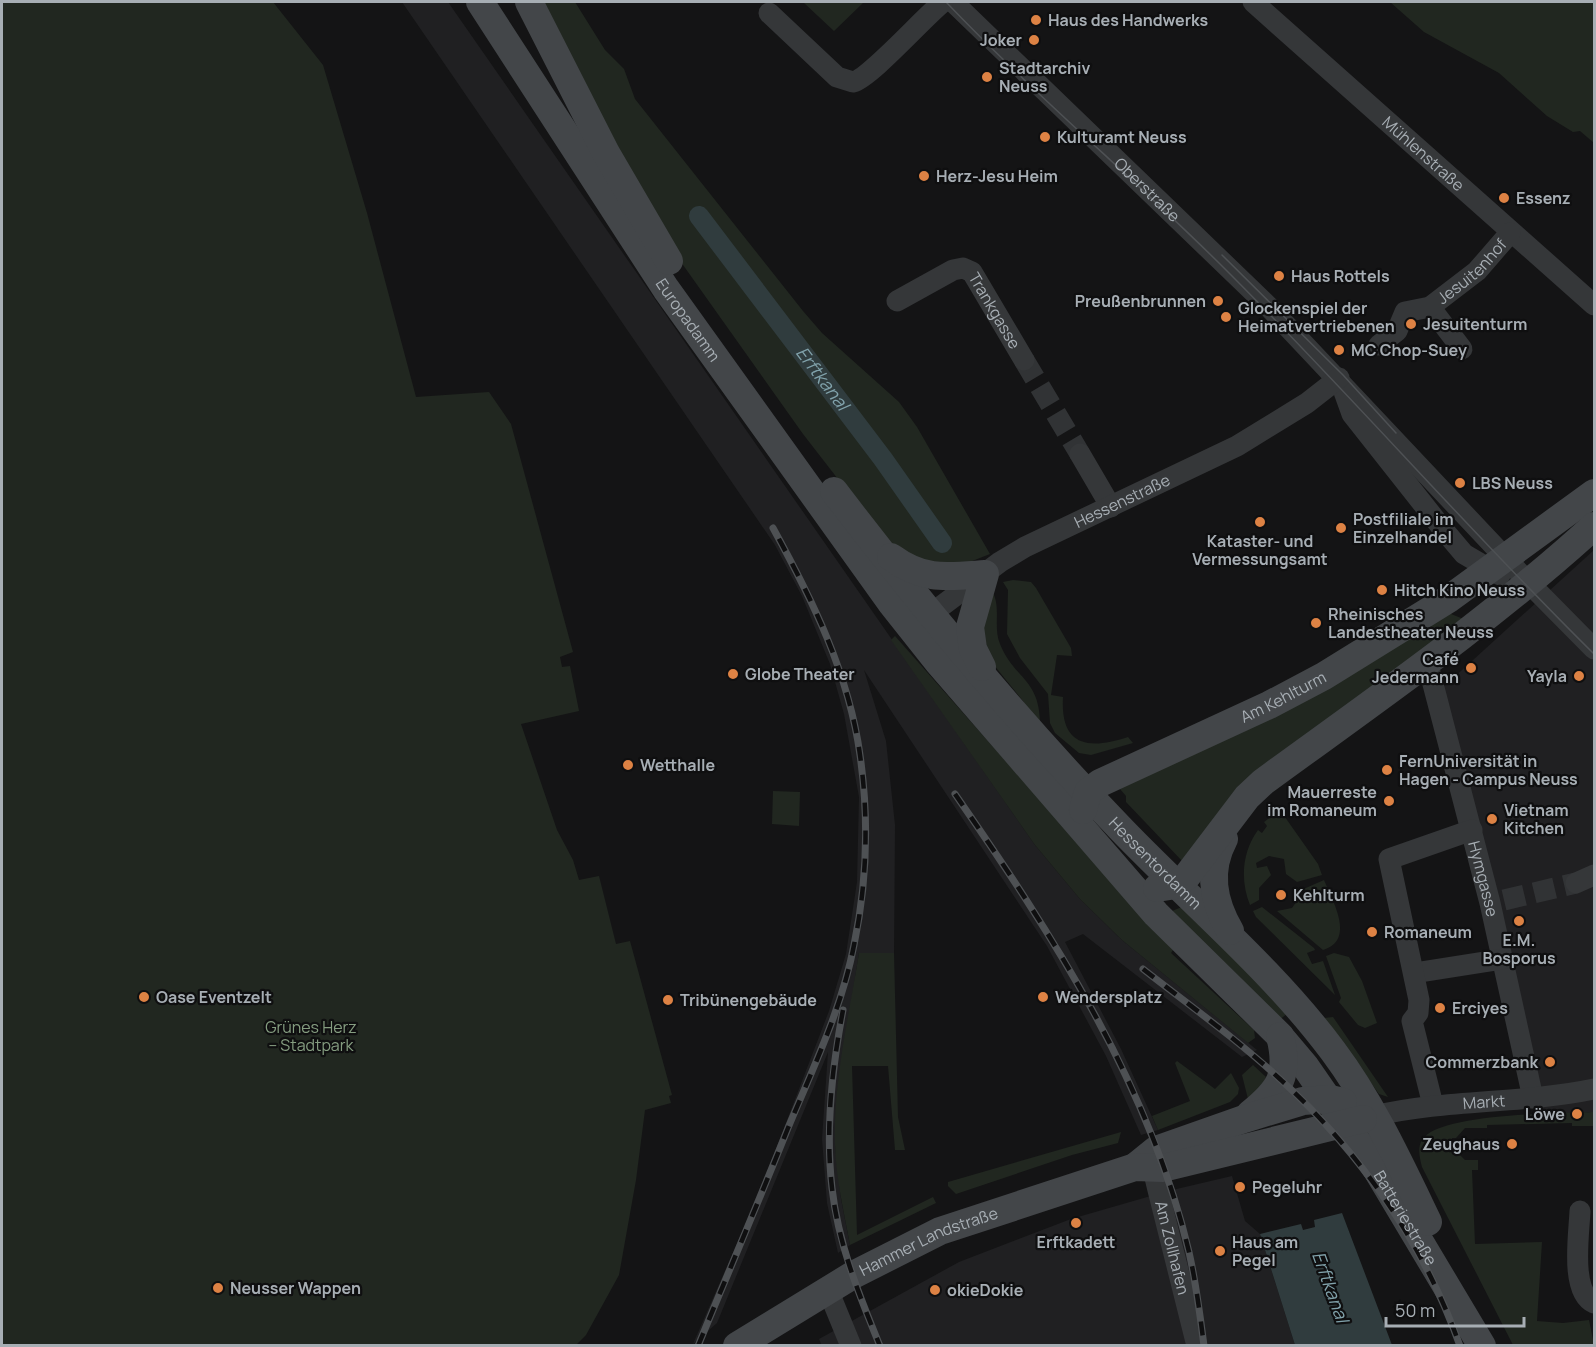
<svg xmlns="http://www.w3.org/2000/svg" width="1596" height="1347" font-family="Manrope,sans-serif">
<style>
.built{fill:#202022}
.green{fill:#212720;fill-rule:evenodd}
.water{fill:#303c3e}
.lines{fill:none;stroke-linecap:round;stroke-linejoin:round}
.canal{stroke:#303c3e;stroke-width:20}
.street-tunnel{stroke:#313335;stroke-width:21;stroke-dasharray:21 10;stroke-linecap:butt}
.street{stroke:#353739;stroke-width:21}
.secondary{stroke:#434649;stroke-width:28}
.tram{stroke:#4e5154;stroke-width:1.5}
.rail-casing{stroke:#4e5154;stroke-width:7}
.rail{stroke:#0f0f10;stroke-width:4.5;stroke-dasharray:14;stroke-linecap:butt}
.poi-dot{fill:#dd8244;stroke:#0f0f10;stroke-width:2}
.labels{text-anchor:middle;stroke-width:4.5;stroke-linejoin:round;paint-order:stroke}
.poi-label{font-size:16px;font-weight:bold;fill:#a7aeb4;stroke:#0f0f10;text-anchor:start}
.street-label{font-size:16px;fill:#a7aeb4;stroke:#0f0f10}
.park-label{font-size:16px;fill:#859d80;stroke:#0f0f10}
.water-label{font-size:18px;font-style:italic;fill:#81a2ab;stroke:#0f0f10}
</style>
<rect width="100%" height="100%" fill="#141415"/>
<g class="built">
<polygon points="402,2 448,2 1035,845 1080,899 1122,940 1257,1050 1242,1057 1083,934 1065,942 1121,1049 1158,1130 1141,1135 1106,1056 1047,946 864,670 886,741 895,825 894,953 859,953 838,1086 835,1145 841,1199 850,1245 838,1253 827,1203 822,1139 828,1052 717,1323 693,1344 759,1193 829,1011 846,954 857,882 859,797 844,714 830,664 802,596 775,545"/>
<polygon points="1594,550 1594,1112 1535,1115 1439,691"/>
<polygon points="1232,1176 1245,1221 1260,1234 1295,1345 822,1346 819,1339 959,1262 1071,1219 1168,1191"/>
</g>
<g class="green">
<polygon points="2,2 273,2 323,65 367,213 416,397 489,392 511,424 573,652 560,657 562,667 570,666 579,711 521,724 557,830 573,860 579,880 599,876 616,944 630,941 672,1095 669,1096 671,1103 645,1110 636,1180 619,1275 586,1335 576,1345 2,1345"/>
<path d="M537,2H575L605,50L624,69L635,99L803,311L822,333L899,402L917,427L990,554L962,565H924L886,541L803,434L666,241ZM703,212L887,455L946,541L937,546L879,462L693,220Z"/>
<polygon points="803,2 864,2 834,31"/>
<polygon points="1390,2 1594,2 1594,143 1580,131 1573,132 1547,116 1499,73 1424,32"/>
<path d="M1013,580L1031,582L1036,588L1071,648L1072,656L1057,655L1051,695L1063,697C1060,747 1089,750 1128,737L1133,743L1091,755L1079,753L1055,733L1050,723L1048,694L1020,658L1007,634L1008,590L1003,582Z"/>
<path d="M993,593C1001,608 993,628 1000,644C1014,679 1039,678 1040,722L1036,726L1023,701L985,654L982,624Z"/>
<polygon points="1446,612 1466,620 1184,863 1126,802 1126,796 1120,789"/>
<polygon points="895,636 1173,950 1171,953 1254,1030 1255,1038 1248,1043 1122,940 1080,899 1035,845 891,640"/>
<polygon points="773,791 800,792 799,826 772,824"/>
<path d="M1280,810L1318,864L1322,875L1297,882L1286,874L1284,859L1269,856L1256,863L1257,868L1267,866L1271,875L1259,888V900L1250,905C1240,880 1242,852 1258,830L1262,833L1267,826L1264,822Z"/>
<path d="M1324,880C1333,902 1356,940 1323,950L1277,911L1292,908L1299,898V891Z"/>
<polygon points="1187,905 1288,1013 1278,1021 1172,911"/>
<polygon points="1262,907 1314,948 1315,950 1307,953 1312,964 1323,961 1335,995 1256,917 1253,911"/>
<path d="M859,953H894L898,1117L905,1150H895L888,1066H852L857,1235L933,1197L936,1203L850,1245C844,1212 836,1179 835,1145C833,1081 849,1016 859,953Z"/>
<polygon points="1334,953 1349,957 1362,981 1377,1023 1365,1028 1358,1025 1339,1002 1341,998 1326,956"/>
<polygon points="1333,1017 1388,1097 1379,1094 1324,1018"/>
<polygon points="1177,1061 1215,1089 1231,1073 1239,1088 1238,1094 1230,1102 1158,1130 1152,1116 1190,1101 1175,1063"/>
<polygon points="1253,1065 1266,1077 1262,1086 1248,1099 1242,1075"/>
<path d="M1594,1112V1126H1572V1123L1487,1125V1128H1465L1456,1138H1452V1150L1456,1151L1465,1160H1478V1170H1472L1475,1244L1542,1242L1537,1321L1563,1323L1589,1320L1594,1345H1513L1422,1167C1420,1159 1417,1148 1422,1140C1437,1113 1563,1113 1594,1112Z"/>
<polygon points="1121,1132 1118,1143 1072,1155 956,1194 948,1186 948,1182"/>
</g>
<polygon class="water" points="1342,1213 1392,1345 1295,1345 1260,1234 1301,1224 1303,1230 1315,1227 1314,1220"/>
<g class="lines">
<path class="canal" id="s1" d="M699,216L883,459L942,543"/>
<g class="street-tunnel">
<polyline points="1024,360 1080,454"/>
<polyline points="1504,900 1576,883"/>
</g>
<g class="street">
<path id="s2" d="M953,2L1268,306L1529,583L1594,649"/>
<path id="s3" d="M1253,2L1594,305"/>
<path d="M769,13L837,77L853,82C870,78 924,17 943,2"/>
<path id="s4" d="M897,301L953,270L963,268L972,272L1024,360"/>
<polyline points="1430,307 1462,349"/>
<path id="s5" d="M1379,345L1397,331L1405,312L1430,307L1477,271L1510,233"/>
<polyline points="1343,389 1352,414 1442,528 1464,554 1500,575"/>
<polyline points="1080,454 1111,507"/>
<path id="s6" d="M919,623L1000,562L1025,547L1237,446L1307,403L1339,378"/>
<path id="s7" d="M1427,661L1490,903L1533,1098"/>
<polyline points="1576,883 1594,875"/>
<polyline points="1414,973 1503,959"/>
<polyline points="1433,1105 1412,1021 1418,1013 1419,1000 1389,859 1472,830"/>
<path id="s8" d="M1374,1116C1446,1099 1522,1104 1594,1089"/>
<path id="s9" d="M1154,1156L1153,1169L1158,1190L1197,1346"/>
<path d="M1580,1211C1579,1235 1570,1292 1594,1303"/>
<polyline points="828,1290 851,1346"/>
</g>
<g class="secondary">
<path id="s10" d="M480,2L666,289L892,604L938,662L1156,914L1278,1034L1305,1066L1377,1170L1482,1346"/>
<polyline points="529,2 606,153 669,261"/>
<path id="s11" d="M834,491C923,608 1018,722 1120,828C1191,902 1272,969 1333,1051C1372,1103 1400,1164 1428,1222"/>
<path d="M891,557C924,581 946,577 985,574L970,627L973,649L982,667"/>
<path id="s12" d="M1083,810L1088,792L1100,783L1269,705L1324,676L1450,598L1594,493"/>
<path d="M1224,839C1207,871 1213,901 1230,931"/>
<path d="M1157,888L1176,885L1187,876L1247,797L1263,782C1375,700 1491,620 1594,526"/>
<path d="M1250,1114C1280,1090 1290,1075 1280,1036"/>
<polyline points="1135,1167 1156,1150 1244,1119 1303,1101 1330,1099 1343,1102"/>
<path id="s13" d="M737,1346L853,1275L940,1231L1135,1167L1163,1168L1363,1119"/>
</g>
<g class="tram">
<path d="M946,2C1033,93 1130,175 1220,264C1348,391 1466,528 1594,654"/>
<polyline points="1222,255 1343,375 1396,433"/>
</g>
<g class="rail-casing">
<g id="rail">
<path d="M955,794C1052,934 1149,1083 1189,1252C1196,1283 1200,1314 1204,1346"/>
<path d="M1143,969C1189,1005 1238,1040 1281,1080C1361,1153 1424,1244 1460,1346"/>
<path d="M843,1010C832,1068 825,1128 832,1188C838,1243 859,1295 880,1346"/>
<path d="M698,1346C728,1273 759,1201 788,1128C813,1068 842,1008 854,945C867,883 869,818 860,755C849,674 812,599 773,528"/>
</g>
</g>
<use href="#rail" class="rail"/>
</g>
<g class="poi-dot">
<circle cx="1036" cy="20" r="6"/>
<circle cx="1034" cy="40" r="6"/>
<circle cx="987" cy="77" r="6"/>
<circle cx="1045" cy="137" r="6"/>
<circle cx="924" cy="176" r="6"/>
<circle cx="1504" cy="198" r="6"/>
<circle cx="1279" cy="276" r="6"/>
<circle cx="1218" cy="301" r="6"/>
<circle cx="1226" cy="317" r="6"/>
<circle cx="1411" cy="324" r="6"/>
<circle cx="1339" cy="350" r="6"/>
<circle cx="1460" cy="483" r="6"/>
<circle cx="1260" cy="522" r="6"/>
<circle cx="1341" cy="528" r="6"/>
<circle cx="1382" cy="590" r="6"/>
<circle cx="1316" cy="623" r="6"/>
<circle cx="1471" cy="668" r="6"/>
<circle cx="733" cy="674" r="6"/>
<circle cx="1579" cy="676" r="6"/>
<circle cx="628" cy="765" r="6"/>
<circle cx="1387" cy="770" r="6"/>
<circle cx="1389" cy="801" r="6"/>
<circle cx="1492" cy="819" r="6"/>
<circle cx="1281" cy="895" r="6"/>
<circle cx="1519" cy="921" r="6"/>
<circle cx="1372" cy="932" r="6"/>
<circle cx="144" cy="997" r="6"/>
<circle cx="1043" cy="997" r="6"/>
<circle cx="668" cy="1000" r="6"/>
<circle cx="1440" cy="1008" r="6"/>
<circle cx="1550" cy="1062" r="6"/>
<circle cx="1577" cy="1114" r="6"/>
<circle cx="1512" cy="1144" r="6"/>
<circle cx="1240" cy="1187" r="6"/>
<circle cx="1076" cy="1223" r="6"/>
<circle cx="1220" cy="1251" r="6"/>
<circle cx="218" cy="1288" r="6"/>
<circle cx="935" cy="1290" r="6"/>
</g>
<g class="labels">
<g class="poi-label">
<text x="1048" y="26">Haus des Handwerks</text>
<text x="1022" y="46" text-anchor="end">Joker</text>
<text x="999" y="74">Stadtarchiv<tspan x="999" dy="18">Neuss</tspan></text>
<text x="1057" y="143">Kulturamt Neuss</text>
<text x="936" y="182">Herz-Jesu Heim</text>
<text x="1516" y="204">Essenz</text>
<text x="1291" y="282">Haus Rottels</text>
<text x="1206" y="307" text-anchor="end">Preußenbrunnen</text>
<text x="1238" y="314">Glockenspiel der<tspan x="1238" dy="18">Heimatvertriebenen</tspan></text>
<text x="1423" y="330">Jesuitenturm</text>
<text x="1351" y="356">MC Chop-Suey</text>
<text x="1472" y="489">LBS Neuss</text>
<text x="1353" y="525">Postfiliale im<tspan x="1353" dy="18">Einzelhandel</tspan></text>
<text x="1260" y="547" text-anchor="middle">Kataster- und<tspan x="1260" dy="18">Vermessungsamt</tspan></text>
<text x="1394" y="596">Hitch Kino Neuss</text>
<text x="1328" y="620">Rheinisches<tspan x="1328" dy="18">Landestheater Neuss</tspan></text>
<text x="1459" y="665" text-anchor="end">Café<tspan x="1459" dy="18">Jedermann</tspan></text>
<text x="745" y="680">Globe Theater</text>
<text x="1567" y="682" text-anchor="end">Yayla</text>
<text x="1399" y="767">FernUniversität in<tspan x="1399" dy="18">Hagen - Campus Neuss</tspan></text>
<text x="640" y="771">Wetthalle</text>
<text x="1377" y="798" text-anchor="end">Mauerreste<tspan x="1377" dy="18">im Romaneum</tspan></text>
<text x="1504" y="816">Vietnam<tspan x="1504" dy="18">Kitchen</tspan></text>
<text x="1293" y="901">Kehlturm</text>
<text x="1384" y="938">Romaneum</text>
<text x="1519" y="946" text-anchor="middle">E.M.<tspan x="1519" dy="18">Bosporus</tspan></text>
<text x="156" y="1003">Oase Eventzelt</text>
<text x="1055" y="1003">Wendersplatz</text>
<text x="680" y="1006">Tribünengebäude</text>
<text x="1452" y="1014">Erciyes</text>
<text x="1538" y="1068" text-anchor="end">Commerzbank</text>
<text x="1565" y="1120" text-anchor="end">Löwe</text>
<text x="1500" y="1150" text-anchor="end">Zeughaus</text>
<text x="1252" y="1193">Pegeluhr</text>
<text x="1076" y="1248" text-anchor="middle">Erftkadett</text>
<text x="1232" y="1248">Haus am<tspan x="1232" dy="18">Pegel</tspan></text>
<text x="230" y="1294">Neusser Wappen</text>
<text x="947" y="1296">okieDokie</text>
</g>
<g class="street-label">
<text dy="6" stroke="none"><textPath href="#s3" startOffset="228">Mühlenstraße</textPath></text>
<text dy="6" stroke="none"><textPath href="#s2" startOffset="270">Oberstraße</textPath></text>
<text dy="6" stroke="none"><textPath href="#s5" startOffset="124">Jesuitenhof</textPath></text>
<text dy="6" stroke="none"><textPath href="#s4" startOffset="129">Trankgasse</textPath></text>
<text dy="6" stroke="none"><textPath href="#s10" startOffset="380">Europadamm</textPath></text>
<text dy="6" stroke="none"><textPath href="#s6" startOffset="238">Hessenstraße</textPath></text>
<text dy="6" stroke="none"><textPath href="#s12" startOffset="236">Am Kehlturm</textPath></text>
<text dy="6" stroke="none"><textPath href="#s11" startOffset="492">Hessentordamm</textPath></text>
<text dy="6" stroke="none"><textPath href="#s7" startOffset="225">Hymgasse</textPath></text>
<text dy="6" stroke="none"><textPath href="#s8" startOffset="111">Markt</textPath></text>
<text dy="6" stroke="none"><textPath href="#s10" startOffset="1532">Batteriestraße</textPath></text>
<text dy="6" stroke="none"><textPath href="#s13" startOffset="219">Hammer Landstraße</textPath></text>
<text dy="6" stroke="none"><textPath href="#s9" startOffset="94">Am Zollhafen</textPath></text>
</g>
<g class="park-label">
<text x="311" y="1033">Grünes Herz<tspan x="311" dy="18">– Stadtpark</tspan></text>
</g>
<g class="water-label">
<text dy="6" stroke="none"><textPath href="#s1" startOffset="204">Erftkanal</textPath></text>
<text transform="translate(1330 1287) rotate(70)" y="6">Erftkanal</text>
</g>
</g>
<rect width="1596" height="1347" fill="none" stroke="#a7aeb4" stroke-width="6"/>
<path d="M1386 1317v9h138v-9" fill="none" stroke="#a7aeb4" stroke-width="3"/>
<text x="1395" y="1317" font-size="18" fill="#a7aeb4" stroke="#0f0f10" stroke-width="4.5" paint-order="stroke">50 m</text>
</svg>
